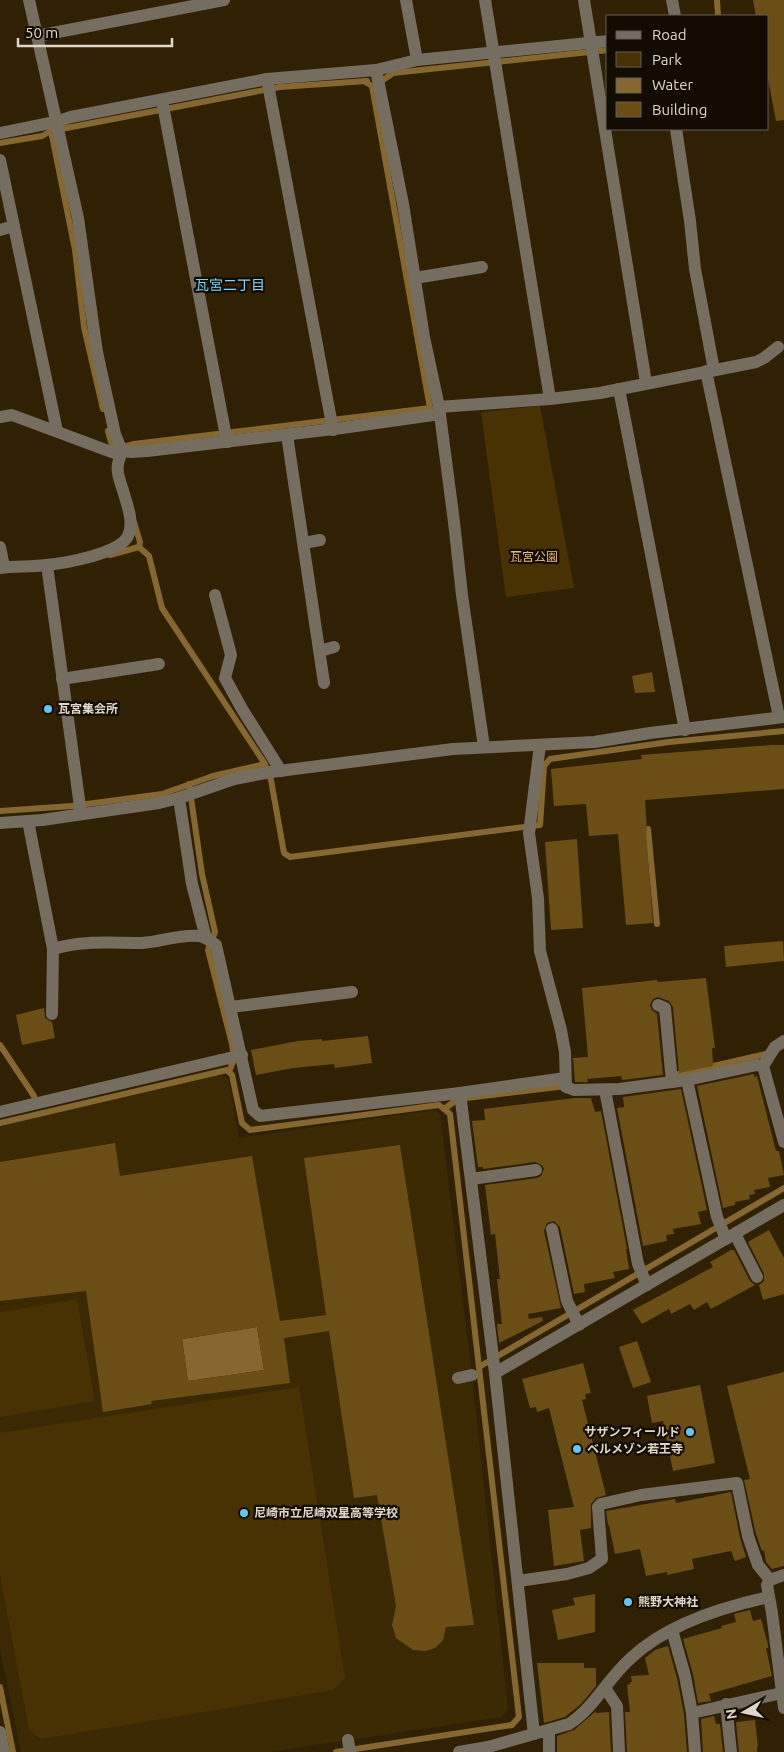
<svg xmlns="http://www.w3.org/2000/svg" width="784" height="1752" font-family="Ubuntu,'Noto Sans JP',sans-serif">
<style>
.built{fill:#3b2903}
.green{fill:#483203}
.water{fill:#856732}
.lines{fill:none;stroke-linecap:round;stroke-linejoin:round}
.stream{stroke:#856732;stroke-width:6}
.building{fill:#6b4e16;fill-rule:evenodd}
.minor{stroke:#746d60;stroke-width:12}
.poi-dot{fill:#67c4ef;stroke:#130c03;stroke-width:2}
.labels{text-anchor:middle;stroke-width:4.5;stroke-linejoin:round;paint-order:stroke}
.park-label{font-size:12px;fill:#eabd6e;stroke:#130c03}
.poi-label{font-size:12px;font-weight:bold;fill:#e0d6c7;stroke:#130c03;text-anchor:start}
.neighbourhood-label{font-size:14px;fill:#7fd4fd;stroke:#130c03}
</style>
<rect width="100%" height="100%" fill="#302105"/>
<polygon class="built" points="222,1075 228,1078 239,1138 435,1110 440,1114 472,1375 508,1709 502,1717 269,1752 21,1752 0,1650 0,1126"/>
<g class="green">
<polygon points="540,406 574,588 506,597 481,412"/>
<polygon points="77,1299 95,1401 0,1417 0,1312"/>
<polygon points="299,1387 345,1678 333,1690 41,1739 29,1730 0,1575 0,1433"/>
</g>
<polygon class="water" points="257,1327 264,1370 188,1381 182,1339"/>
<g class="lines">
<g class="stream">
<polyline points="717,0 718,16"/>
<polyline points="377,80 383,80 393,73 608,50"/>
<polyline points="51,131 75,250 84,327 103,409"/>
<polyline points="0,143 42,136 51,131 280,87 367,81"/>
<polyline points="108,431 114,453"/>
<polyline points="123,447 134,444 430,408 372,86 364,81"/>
<polyline points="139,547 149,556 162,608 265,764 271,780 284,853 290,857 540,825 544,766 550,759 669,742 784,731"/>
<polyline points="110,555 139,547 140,542 134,522"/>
<polyline points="189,784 202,874 215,932 208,950 232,1044 234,1059 229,1072"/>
<polyline points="0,811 72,806 162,794 213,776 265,764"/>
<polyline points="648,829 657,924"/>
<polyline points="0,1045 34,1096 37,1106"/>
<polyline points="670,1076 770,1053"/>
<polyline points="0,1123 227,1070 232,1075 242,1123 250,1130 439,1105 444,1109 458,1099 566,1086"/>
<polyline points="479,1367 784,1188"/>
<polyline points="0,1687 13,1752"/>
<polyline points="336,1752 512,1725 519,1717 450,1114 444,1109"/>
</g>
</g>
<g class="building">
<polygon points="753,0 784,0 784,120 776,121 768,78 768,16 756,16"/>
<polygon points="652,672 655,692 635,693 632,676"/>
<polygon points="772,745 784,745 784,789 645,800 647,831 646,831 653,923 626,925 618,834 589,836 586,804 554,806 551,769 642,759 641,755"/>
<polygon points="577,839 583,928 551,930 545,842"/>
<polygon points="783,941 784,961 726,967 724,946"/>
<polygon points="706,978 715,1048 712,1048 713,1066 679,1073 673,1007 669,1001 658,997 653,999 650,1005 652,1010 657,1014 663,1075 622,1080 621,1076 587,1079 588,1082 575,1082 573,1058 588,1057 582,988 657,980 658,982"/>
<polygon points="44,1008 45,1018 52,1022 55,1038 22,1045 16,1015"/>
<polygon points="368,1036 372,1063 335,1068 334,1064 293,1068 256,1075 251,1050 298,1041 322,1039 322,1041"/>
<polygon points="754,1074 754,1077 757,1076 776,1151 779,1151 784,1175 768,1178 770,1187 754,1190 755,1194 749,1195 750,1199 735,1202 735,1205 723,1208 697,1086"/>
<polygon points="681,1089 707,1210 698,1212 701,1224 673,1229 674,1234 666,1235 667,1241 643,1246 617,1108 624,1107 623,1097"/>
<polygon points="575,1098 591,1098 595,1112 601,1111 627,1249 626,1249 629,1269 613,1272 615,1278 584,1284 585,1292 574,1294 560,1227 554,1221 547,1223 544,1231 561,1308 528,1314 529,1319 542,1317 543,1321 499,1343 497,1324 502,1324 497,1279 500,1279 495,1234 491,1235 485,1185 537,1178 541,1176 544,1169 542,1165 535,1162 483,1169 483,1167 478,1167 472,1121 485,1120 484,1109"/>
<path d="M115,1143L120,1176L252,1156L280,1321L326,1315L304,1158L400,1145L474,1625L446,1627L443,1640L435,1648L426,1651L413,1650L396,1638L392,1625L396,1606L377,1495L354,1498L329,1331L284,1338L290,1383L151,1401L152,1404L103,1412L86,1291L0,1301V1162ZM257,1327L264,1370L188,1381L182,1339Z"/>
<polygon points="769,1230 784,1258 784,1294 763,1300 759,1285 764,1281 764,1274 748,1242"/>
<polygon points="731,1250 734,1250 750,1281 755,1285 711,1309 707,1302 694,1310 690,1304 671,1314 669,1309 642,1324 633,1310 713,1267 710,1262"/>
<polygon points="637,1341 651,1382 633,1388 619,1347"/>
<polygon points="583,1363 591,1393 585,1394 586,1399 582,1400 606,1495 596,1498 591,1504 591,1528 580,1530 584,1561 554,1566 548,1510 574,1507 549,1408 537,1412 536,1407 530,1408 522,1379"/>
<polygon points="784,1372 784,1566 772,1569 766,1562 764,1550 762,1551 756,1534 744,1480 750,1479 727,1386"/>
<polygon points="700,1385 715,1463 673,1471 663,1421 652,1423 647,1396"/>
<polygon points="731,1492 740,1538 746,1557 735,1561 731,1551 692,1559 694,1569 667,1575 667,1572 646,1576 640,1549 615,1554 609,1525 608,1525 606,1511 675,1499 676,1503"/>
<polygon points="595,1594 595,1632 558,1640 552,1610 575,1605 573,1598"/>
<polygon points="750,1610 753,1621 761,1619 768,1645 768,1648 766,1648 772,1676 709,1694 711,1701 698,1703 693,1674 683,1639 722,1628 721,1626 736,1622 734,1614"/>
<polygon points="668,1646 677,1678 684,1714 687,1752 627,1752 625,1712 630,1712 627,1685 630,1684 630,1682 632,1682 631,1676 649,1675 645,1658 655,1650"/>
<polygon points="537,1663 584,1663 584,1668 596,1668 596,1686 581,1704 565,1717 544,1723"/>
<polygon points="596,1711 596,1713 609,1712 611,1752 557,1752 557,1736 574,1730"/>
<polygon points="714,1716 716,1724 720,1724 723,1752 703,1752 701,1719"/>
<polygon points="755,1720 758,1747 757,1747 757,1752 739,1752 736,1722"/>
</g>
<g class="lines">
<g class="minor">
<polyline points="29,0 78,218 97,352 115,434 119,444 123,451 131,452 147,451 342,428 440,414"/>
<polyline points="406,0 417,60"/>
<polyline points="485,0 550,399"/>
<polyline points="584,0 646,383"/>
<polyline points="672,0 675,16"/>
<polyline points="37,36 224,0"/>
<polyline points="376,70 403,204 424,337 439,407 454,522 462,595 484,747"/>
<polyline points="267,79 333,430"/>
<polyline points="162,100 227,442"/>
<polyline points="676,129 690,221 695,269 714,370"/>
<polyline points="0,133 55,122 71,117 267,79 376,70 417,60 608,41"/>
<polyline points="0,160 57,431"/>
<polyline points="0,230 14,226"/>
<polyline points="415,278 482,267"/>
<polyline points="706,371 779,717"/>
<polyline points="619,389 685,730"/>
<polyline points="439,407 550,399 600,393 756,362 764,358 778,347"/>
<polyline points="0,417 12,415 114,453 123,451"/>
<polyline points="287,435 324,683"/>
<polyline points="304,543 320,540"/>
<polyline points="0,547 4,567"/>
<polyline points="47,565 81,814"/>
<path d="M0,568C15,566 31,567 46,565C66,563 119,554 128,536C134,523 128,507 124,494C119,477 113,468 123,451"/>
<polyline points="215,595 231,655 225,678 242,709 281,771"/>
<polyline points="320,651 334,647"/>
<polyline points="62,679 159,664"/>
<polyline points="540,745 529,833 538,898 540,951 561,1030 565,1052 566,1087 574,1090 619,1089 687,1080 757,1065 763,1066 784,1142"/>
<polyline points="179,798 192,884 206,938"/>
<polyline points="28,821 53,949 52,1014"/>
<polyline points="0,823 42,820 159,803 179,798 234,779 271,772 453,749 594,742 650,733 784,717"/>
<path d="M53,949C83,940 112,943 142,943C161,942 179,934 199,936C206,937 210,941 216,945L253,1110L260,1116L460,1093L565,1078"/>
<polyline points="658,1005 665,1008 672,1082"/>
<polyline points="231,1007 352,992"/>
<polyline points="763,1066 775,1047 784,1041"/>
<polyline points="687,1080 717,1217 726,1239"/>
<polyline points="605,1090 638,1264 647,1285"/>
<polyline points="460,1093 495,1373 534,1734"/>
<polyline points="0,1112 242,1055"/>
<polyline points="471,1179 536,1170"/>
<polyline points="552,1229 567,1301 579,1325"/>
<polyline points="735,1234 757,1277"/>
<polyline points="495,1373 784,1205"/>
<polyline points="458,1378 472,1375"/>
<polyline points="784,1575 770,1580 767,1585 772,1613 784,1708"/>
<polyline points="518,1581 567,1574 589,1568 602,1559 598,1507 601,1504 641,1495 737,1483 748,1536 758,1565 770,1580"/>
<polyline points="672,1630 685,1676 692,1713"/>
<polyline points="605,1688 617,1706 619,1752"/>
<polyline points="726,1704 731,1752"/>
<polyline points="549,1730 549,1752"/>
<polyline points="0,1732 4,1752"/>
<polyline points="348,1740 350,1752"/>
<path d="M459,1752L488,1747L569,1724C595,1707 608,1678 631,1658C667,1624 722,1607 769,1597"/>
<polyline points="695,1752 692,1713 782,1693"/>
</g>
</g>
<g class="poi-dot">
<circle cx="48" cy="709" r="5"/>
<circle cx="690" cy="1432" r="5"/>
<circle cx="577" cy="1449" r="5"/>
<circle cx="244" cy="1513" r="5"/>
<circle cx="628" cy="1602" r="5"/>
</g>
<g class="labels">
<g class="park-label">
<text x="534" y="561">瓦宮公園</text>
</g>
<g class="poi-label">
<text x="58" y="713">瓦宮集会所</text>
<text x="680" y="1436" text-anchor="end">サザンフィールド</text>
<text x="587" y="1453">ベルメゾン若王寺</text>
<text x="254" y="1517">尼崎市立尼崎双星高等学校</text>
<text x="638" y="1606">熊野大神社</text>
</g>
<g class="neighbourhood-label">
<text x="230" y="290">瓦宮二丁目</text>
</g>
</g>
<rect x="606" y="15" width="162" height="115" fill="#130c03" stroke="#655d51"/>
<rect x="616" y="31" width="25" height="8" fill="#746d60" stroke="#655d51"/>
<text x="652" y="40" font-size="15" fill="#e0d6c7">Road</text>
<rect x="616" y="52" width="25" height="15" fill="#483203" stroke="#655d51"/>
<text x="652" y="65" font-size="15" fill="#e0d6c7">Park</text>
<rect x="616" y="78" width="25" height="15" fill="#856732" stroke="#655d51"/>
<text x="652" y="90" font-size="15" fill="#e0d6c7">Water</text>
<rect x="616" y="102" width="25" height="15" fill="#6b4e16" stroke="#655d51"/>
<text x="652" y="115" font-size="15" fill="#e0d6c7">Building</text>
<g transform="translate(744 1712) rotate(261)" stroke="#130c03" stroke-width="4" paint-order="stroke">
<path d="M0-4L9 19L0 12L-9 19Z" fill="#e0d6c7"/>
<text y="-8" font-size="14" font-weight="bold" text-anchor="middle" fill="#e0d6c7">N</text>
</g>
<path d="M18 38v8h154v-8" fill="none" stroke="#e0d6c7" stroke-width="2.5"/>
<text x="25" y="38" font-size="15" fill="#e0d6c7" stroke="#130c03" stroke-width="4" paint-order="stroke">50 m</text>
</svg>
